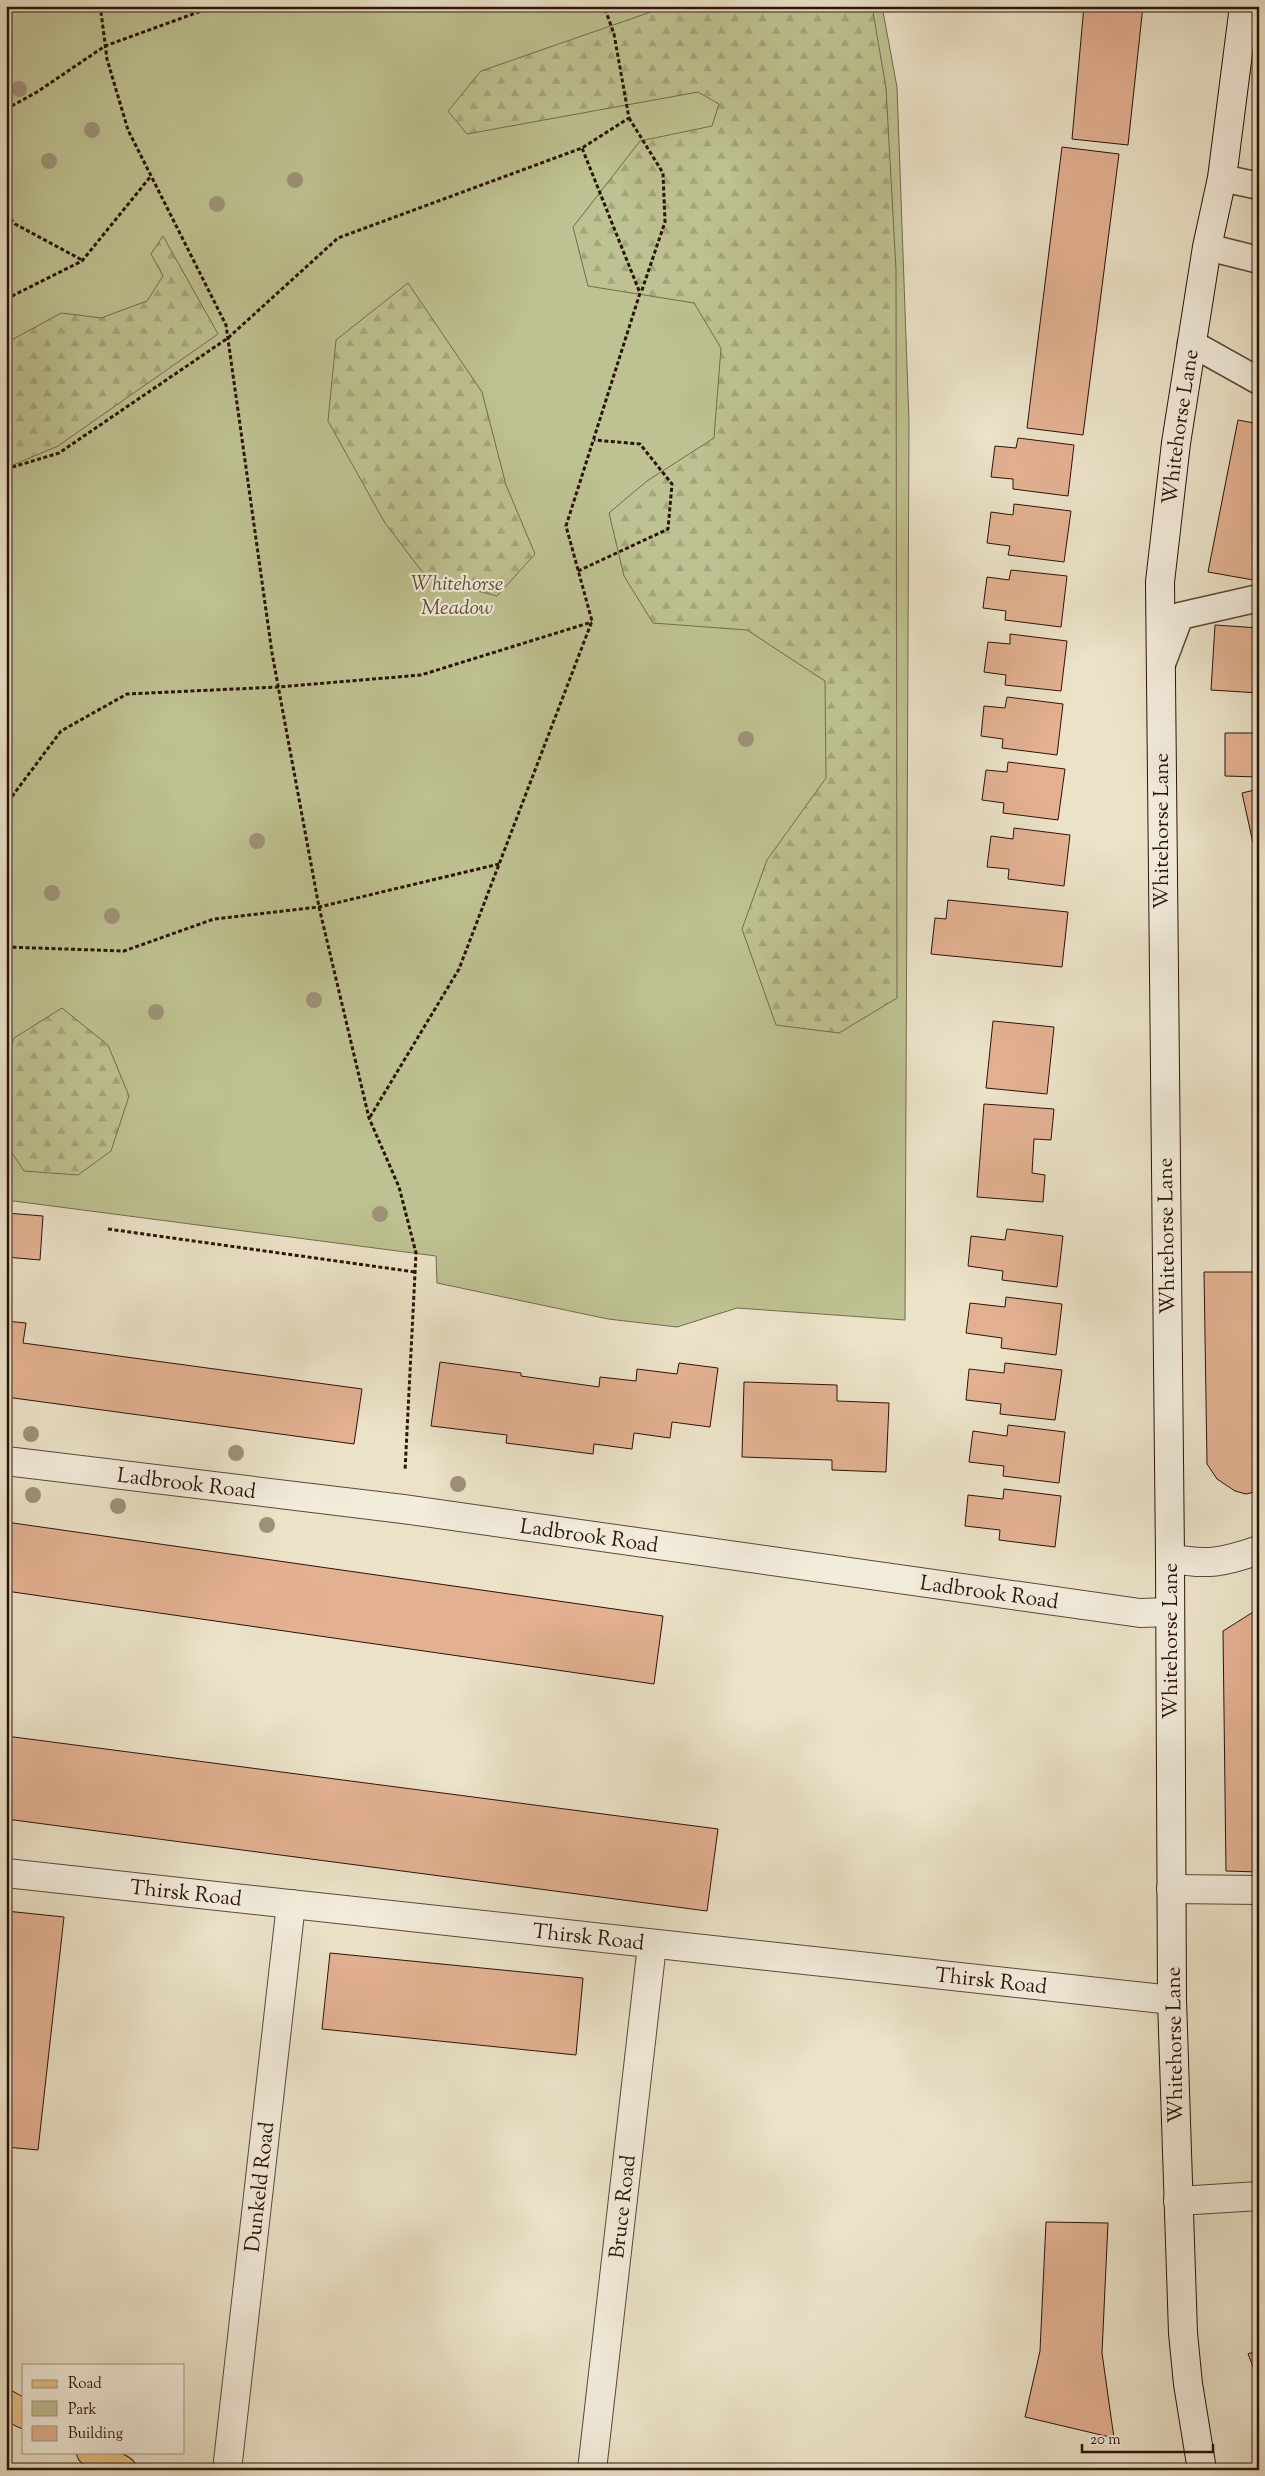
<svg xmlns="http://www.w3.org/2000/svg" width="1265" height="2476" font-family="'Sorts Mill Goudy',serif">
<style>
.green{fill:#bec191;stroke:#756a4e}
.forest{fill:url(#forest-firs);stroke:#756a4e}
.building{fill:#e3b192;stroke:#2c130a}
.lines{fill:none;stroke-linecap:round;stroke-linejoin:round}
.lane-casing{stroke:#5c473a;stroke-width:29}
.street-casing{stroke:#5c473a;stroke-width:30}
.secondary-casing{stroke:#2c130a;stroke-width:30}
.primary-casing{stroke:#2c130a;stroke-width:30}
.path{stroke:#2c130a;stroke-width:3;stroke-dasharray:4 2.5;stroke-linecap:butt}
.lane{stroke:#f2ecdb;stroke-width:26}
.street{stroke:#f2ecdb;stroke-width:28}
.secondary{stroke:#f2ecdb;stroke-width:28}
.primary{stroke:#e6c184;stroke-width:28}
.tree{fill:#9e9279}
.labels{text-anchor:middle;stroke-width:4.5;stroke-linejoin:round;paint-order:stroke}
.street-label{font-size:21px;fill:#2c130a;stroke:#f2ecdb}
.park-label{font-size:21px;font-style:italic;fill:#5f5039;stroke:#f2ecdb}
</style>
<defs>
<pattern id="forest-firs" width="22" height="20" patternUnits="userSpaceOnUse" patternTransform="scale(1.25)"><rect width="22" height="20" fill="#bec191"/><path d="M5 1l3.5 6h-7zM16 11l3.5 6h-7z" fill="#a3a57c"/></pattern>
</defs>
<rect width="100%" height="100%" fill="#ebe2c8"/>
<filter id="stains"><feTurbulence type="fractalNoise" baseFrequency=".004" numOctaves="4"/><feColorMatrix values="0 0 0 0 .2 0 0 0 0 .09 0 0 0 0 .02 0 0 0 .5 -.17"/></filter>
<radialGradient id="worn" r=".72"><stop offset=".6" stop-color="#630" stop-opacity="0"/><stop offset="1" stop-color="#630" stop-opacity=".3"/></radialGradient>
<polygon class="green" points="6,6 882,6 897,87 909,421 905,1320 737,1308 677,1327 608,1319 437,1283 436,1256 6,1200"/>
<g class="forest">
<polygon points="668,6 872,6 886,88 896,270 897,998 839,1033 776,1025 742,929 767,860 826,778 825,681 747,630 653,623 624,576 609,513 647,481 714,438 721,348 694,303 588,286 573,227 640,141 712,126 719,104 698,92 467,134 448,111 481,71"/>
<polygon points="163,236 218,334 58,446 6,468 6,343 61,313 101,318 147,301 163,276 151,254"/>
<polygon points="408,283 482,392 506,485 535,554 497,596 427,578 385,523 328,421 336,340"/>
<polygon points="62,1008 108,1045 129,1096 111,1151 78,1175 24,1171 6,1144 6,1064 14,1038"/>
</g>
<g class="building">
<polygon points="1084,6 1143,6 1128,145 1072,139"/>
<polygon points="1062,147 1119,154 1083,435 1027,428"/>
<polygon points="1238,420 1259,424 1259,581 1208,572"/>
<polygon points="1018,438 1074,445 1068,496 1013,489 1013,479 991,477 995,446 1016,448"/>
<polygon points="1014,504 1071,511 1064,562 1008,555 1010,546 987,543 991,512 1013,515"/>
<polygon points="1011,570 1067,576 1061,627 1005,620 1006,611 983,608 987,577 1009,580"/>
<polygon points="1215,625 1259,628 1259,693 1211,690"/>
<polygon points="1010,634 1067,641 1061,691 1005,685 1006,675 984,672 988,642 1010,644"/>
<polygon points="1007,697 1063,704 1057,755 1002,748 1003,739 981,736 984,706 1005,708"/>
<polygon points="1225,733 1259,733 1259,777 1225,776"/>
<polygon points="1008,762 1065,769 1058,820 1003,813 1004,803 982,800 986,770 1007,772"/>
<polygon points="1259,789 1259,842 1253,843 1242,793"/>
<polygon points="1014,828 1070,835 1064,886 1008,879 1009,869 987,867 991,836 1013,839"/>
<polygon points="1259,846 1259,868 1254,847"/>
<polygon points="948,900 1068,912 1062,967 931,954 935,918 946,919"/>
<polygon points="1259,901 1259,918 1255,902"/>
<polygon points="993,1021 1054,1027 1047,1094 986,1088"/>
<polygon points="984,1104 1054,1109 1051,1140 1034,1139 1032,1173 1045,1175 1043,1202 977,1197"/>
<polygon points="6,1213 43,1216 40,1260 6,1257"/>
<polygon points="1007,1229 1063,1236 1057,1287 1002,1280 1003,1271 968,1266 971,1236 1005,1240"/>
<polygon points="1204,1272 1257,1272 1259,1491 1246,1494 1235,1491 1217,1479 1207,1464"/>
<polygon points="1006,1297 1062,1304 1056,1355 1001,1348 1002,1338 966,1333 970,1303 1005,1307"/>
<polygon points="6,1321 26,1323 23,1343 362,1389 354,1444 6,1397"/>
<polygon points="440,1362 521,1373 521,1376 599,1387 600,1377 636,1381 637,1369 677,1374 679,1363 718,1368 710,1427 672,1422 670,1438 634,1433 632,1449 594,1444 593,1454 506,1443 507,1435 431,1426"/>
<polygon points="1005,1363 1062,1370 1055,1420 1000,1414 1001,1404 966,1400 969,1369 1004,1373"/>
<polygon points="744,1382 837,1385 837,1401 889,1403 886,1472 832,1470 832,1460 742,1457"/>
<polygon points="1008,1425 1065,1432 1059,1483 1003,1476 1004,1466 969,1462 973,1431 1007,1436"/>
<polygon points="1004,1489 1061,1496 1055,1547 999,1540 1000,1530 965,1526 968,1495 1003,1499"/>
<polygon points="6,1522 663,1616 654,1684 6,1591"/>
<polygon points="1258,1609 1259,1872 1226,1871 1223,1631"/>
<polygon points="6,1736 718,1829 707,1911 6,1819"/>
<polygon points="6,1911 64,1917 38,2150 6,2147"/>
<polygon points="330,1953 583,1978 576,2055 322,2029"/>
<polygon points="1046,2222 1108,2223 1102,2353 1114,2438 1025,2417 1040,2351"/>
<polygon points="1259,2350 1259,2381 1248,2354"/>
</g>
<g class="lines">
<g class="lane-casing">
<g id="lane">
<polyline points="1222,178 1259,186"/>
<polyline points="1207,247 1259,260"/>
<polyline points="1191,343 1259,381"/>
<polyline points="1162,664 1180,616 1259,598"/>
</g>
</g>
<g class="street-casing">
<g id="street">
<path id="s1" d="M6,1461L403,1509L1140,1613L1170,1612"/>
<path d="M1170,1558C1207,1566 1224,1562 1259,1550"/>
<path id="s2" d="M6,1873L1172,2000"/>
<polyline points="1171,1889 1259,1890"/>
<polyline points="1178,2201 1259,2196"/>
<path id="s3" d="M227,2470L291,1904"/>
<path id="s4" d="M592,2470L652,1945"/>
</g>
</g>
<g class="secondary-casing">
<g id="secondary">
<path id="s5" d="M1202,2470L1188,2384L1183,2333L1172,2000L1170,1558L1160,582L1176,443L1207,247L1222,178L1244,6"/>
</g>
</g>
<g class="primary-casing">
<g id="primary">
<polyline points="6,2404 24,2414"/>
<polyline points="91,2452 122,2470"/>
</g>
</g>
<g class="path">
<polyline points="98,6 101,12 107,59 128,130 226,325 272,653 319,907 369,1118 399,1187 416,1253 405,1471"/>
<polyline points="6,109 37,92 105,46 215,6"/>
<polyline points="629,118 663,173 665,222 641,293"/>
<polyline points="6,214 15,224 82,260"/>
<polyline points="6,299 82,261 151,176"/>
<polyline points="6,469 59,453 228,338 338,238 582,148 629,118 614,34 604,6"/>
<polyline points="578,571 668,529 672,484 640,444 594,440"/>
<polyline points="6,808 10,799 61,731 127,694 278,687 421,675 592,622"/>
<polyline points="6,947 124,951 214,919 319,907 499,864"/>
<polyline points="370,1117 459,969 592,621 566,526 640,293 582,148"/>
<polyline points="108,1229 415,1272"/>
</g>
<use href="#lane" class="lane"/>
<use href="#street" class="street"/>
<use href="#secondary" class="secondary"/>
<use href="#primary" class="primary"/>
</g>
<g class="tree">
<circle cx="19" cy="89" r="8"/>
<circle cx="92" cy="130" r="8"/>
<circle cx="49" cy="161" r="8"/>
<circle cx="295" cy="180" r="8"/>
<circle cx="217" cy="204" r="8"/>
<circle cx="746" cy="739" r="8"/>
<circle cx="257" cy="841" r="8"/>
<circle cx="52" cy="893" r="8"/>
<circle cx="112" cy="916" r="8"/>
<circle cx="314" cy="1000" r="8"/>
<circle cx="156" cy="1012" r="8"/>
<circle cx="380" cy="1214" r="8"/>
<circle cx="31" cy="1434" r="8"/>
<circle cx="236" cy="1453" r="8"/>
<circle cx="458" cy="1484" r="8"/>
<circle cx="33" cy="1495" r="8"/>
<circle cx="118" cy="1506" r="8"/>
<circle cx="267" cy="1525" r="8"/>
</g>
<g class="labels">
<g class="street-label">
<text dy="7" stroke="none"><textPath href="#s5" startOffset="2046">Whitehorse Lane</textPath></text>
<text transform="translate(1161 831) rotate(-90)" y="7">Whitehorse Lane</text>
<text transform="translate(1166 1236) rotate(-91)" y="7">Whitehorse Lane</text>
<text dy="7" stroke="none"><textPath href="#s1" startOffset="182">Ladbrook Road</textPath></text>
<text dy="7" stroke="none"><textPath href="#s1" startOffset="588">Ladbrook Road</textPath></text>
<text dy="7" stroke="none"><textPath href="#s1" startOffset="992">Ladbrook Road</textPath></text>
<text transform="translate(1170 1641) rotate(-90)" y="7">Whitehorse Lane</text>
<text dy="7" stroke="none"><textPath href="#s2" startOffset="181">Thirsk Road</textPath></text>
<text dy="7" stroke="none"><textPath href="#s2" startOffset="586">Thirsk Road</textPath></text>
<text dy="7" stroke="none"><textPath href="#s2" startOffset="991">Thirsk Road</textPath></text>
<text transform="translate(1174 2045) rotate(-91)" y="7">Whitehorse Lane</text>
<text dy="7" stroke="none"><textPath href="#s3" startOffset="285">Dunkeld Road</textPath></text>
<text dy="7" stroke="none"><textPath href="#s4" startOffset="265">Bruce Road</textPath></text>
</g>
<g class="park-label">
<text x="457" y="590">Whitehorse<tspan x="457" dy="24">Meadow</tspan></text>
</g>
</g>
<rect width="1265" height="2476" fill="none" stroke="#ebe2c8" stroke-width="25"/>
<rect x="8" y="8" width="1250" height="2461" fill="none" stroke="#2c130a" stroke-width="2.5"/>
<rect x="12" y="12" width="1240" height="2451" fill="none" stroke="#2c130a"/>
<rect x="22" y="2364" width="162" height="90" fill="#f2ecdb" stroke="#a39587"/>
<rect x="32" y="2380" width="25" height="8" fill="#e6c184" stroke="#a39587"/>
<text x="68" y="2388" font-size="15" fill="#2c130a">Road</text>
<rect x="32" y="2401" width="25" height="15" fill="#bec191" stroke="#a39587"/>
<text x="68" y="2414" font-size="15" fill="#2c130a">Park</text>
<rect x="32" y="2426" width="25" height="15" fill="#e3b192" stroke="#a39587"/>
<text x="68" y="2438" font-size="15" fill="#2c130a">Building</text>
<path d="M1082 2444v8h131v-8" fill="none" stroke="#2c130a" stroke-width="2.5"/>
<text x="1090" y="2444" font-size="15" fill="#2c130a" stroke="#f2ecdb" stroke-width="4" paint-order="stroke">20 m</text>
<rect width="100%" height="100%" filter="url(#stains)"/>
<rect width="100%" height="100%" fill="url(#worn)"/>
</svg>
